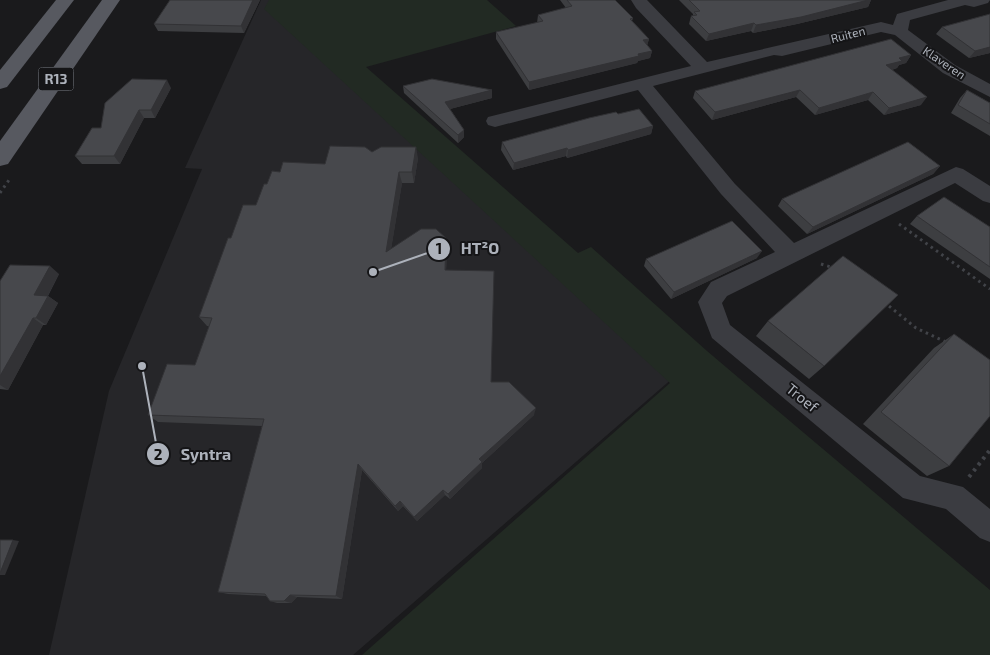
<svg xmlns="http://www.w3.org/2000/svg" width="990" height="655" font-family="'Exo 2',sans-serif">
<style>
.built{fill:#262629}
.green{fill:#222a23}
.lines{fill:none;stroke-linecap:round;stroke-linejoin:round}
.path-far1{stroke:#414348;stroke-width:3;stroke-dasharray:2.5 4;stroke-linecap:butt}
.path{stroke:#414348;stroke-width:4;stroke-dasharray:3 4.5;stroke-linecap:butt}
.street{fill:#3b3c41;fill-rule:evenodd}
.primary{fill:#575960;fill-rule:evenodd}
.wall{fill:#3d3e41}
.shaded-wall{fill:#323235}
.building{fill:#47484c;stroke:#323235}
.labels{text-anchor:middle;stroke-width:4;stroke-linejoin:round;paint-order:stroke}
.far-street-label{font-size:12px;fill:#adb2bb;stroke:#151517}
.shield{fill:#151517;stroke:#7f838a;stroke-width:1}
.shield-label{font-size:14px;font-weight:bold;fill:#adb2bb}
.street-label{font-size:15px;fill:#adb2bb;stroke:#151517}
.leader{fill:none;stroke:#adb2bb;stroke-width:2}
.callout-dot{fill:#adb2bb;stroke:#151517;stroke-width:2}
.mark-label{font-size:15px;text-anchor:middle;font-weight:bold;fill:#111}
.callout-label{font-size:16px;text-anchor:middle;font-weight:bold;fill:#adb2bb;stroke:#151517;stroke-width:4;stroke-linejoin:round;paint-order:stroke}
</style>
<rect width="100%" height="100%" fill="#1a1a1c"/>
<polygon class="built" points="261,0 282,0 689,364 353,655 49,655 109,391 202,169 185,168"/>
<polygon class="green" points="269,0 487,0 516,26 366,67 578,253 591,247 707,351 990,590 990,655 362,655 670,383 264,9"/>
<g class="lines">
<g class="path-far1">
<polyline points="0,193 11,177"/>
<polyline points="899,224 990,289"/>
<polyline points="821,264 834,268"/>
<polyline points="884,302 916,328 946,342"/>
</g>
<polyline class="path" points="969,477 990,450"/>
<polygon class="street" points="631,0 647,0 707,62 881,22 893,25 897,14 948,0 990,0 988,3 974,7 965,5 910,20 908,30 955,65 990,84 990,97 943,73 895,35 881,32 782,56 774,55 653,86 735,184 794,243 956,167 963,169 990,186 990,203 983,201 955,183 727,296 722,303 730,325 920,476 963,487 990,509 990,542 980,538 946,509 903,498 712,338 698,302 711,282 775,252 721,194 638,90 495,127 488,125 486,121 488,117 691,66 636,8"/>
<g class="primary">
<polygon points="56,0 74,0 7,87 0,89 0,70"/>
<polygon points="102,0 120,0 8,164 0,166 0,141"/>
</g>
</g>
<g class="wall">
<polygon points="260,0 244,33 158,31 154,24"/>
<polygon points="560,0 615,0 633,18 632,21 649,39 647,45 652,51 650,58 638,61 637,63 529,90 496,39 496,32 537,23 538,15 566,8"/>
<polygon points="679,0 871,0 868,7 797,24 753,33 751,31 706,41 689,24 691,16 693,16 693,14"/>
<polygon points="942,27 990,53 969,58 936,34"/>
<polygon points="911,55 906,63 899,65 897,68 892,70 921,105 884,115 868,100 815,115 796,97 712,120 693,98 695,91"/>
<polygon points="403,86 492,98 450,109 464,130 464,137 458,143 404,93"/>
<polygon points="171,88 155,118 144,118 120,164 82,164 75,156 101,128"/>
<polygon points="967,90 990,103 990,136 951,113 960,98"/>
<polygon points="618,114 653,126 651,134 567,158 566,156 513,170 501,150 502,142"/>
<polygon points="372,152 418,158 414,183 402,183 391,249 447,248 446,270 491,382 534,415 482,463 482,468 450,499 445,495 417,521 403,506 398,511 362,470 342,599 297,597 291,603 277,603 270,601 266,596 228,594 218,592 262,426 158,422 148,415 195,365 209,326 207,326 199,317 231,238 256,205 267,184 280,172 325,164"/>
<polygon points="940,166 933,174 807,234 778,206 782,199"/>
<polygon points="917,216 990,227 990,279 910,224"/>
<polygon points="757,258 671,299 644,266 646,259"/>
<polygon points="59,274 48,296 58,303 46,325 43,325 8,390 0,389 0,281"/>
<polygon points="768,321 824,366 809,379 756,336"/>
<polygon points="954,334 949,466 927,476 863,424 934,348"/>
</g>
<g class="shaded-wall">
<polygon points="253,0 260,0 244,33 241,26"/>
<polygon points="868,0 871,0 868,7 797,24 753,33 756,25"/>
<polygon points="754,23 751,31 706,41 709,34"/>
<polygon points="649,39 647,46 643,40"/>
<polygon points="990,47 990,53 969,58 975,51"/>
<polygon points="652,51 650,58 638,61 637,63 529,90 529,82"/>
<polygon points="911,55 906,63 899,65 897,68 881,73 886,65 899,58"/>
<polygon points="167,80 171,88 155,118 151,110"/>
<polygon points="492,90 492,98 446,110 445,102"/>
<polygon points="800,90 796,97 712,120 715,112"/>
<polygon points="873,92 868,100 815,115 819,108"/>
<polygon points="927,97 921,105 884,115 889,108"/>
<polygon points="139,110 144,118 120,164 114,156"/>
<polygon points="653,126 651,134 567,158 568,150"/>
<polygon points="464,130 464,137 458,143 458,135"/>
<polygon points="416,147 418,158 414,183 412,172"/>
<polygon points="567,148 566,156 513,170 514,163"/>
<polygon points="940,166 933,174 807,234 813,227"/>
<polygon points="399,172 402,183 389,262 386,252"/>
<polygon points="446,238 447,248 446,279 445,270"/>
<polygon points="762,251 757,258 671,299 674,292"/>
<polygon points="50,266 59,274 44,303 34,295"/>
<polygon points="48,296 58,303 46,325 36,318"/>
<polygon points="33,318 43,325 8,390 0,385 0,376"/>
<polygon points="536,408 534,415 482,463 482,468 450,499 448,494 479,459"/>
<polygon points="358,464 362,470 342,599 336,596"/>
<polygon points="443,490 445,495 417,521 414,517"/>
<polygon points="400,501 403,506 398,511 395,506"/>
<polygon points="13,540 19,541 5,575 0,575 0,573"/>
<polygon points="290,595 297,597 291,603 284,601"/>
</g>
<g class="building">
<polygon points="170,0 253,0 241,26 154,24"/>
<polygon points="567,0 615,0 633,18 630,19 649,39 643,40 652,51 638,54 639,56 529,82 496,32 543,21 538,15 572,6"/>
<polygon points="689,0 868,0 801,17 756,25 754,23 709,34 691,16 697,15 694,12 700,11"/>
<polygon points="990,14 990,47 975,51 942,27"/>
<polygon points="891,39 911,55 899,58 902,61 886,65 927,97 889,108 873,92 819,108 800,90 715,112 695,91"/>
<polygon points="132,79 167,80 151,110 139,110 114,156 75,156 92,128 101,128 105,103"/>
<polygon points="432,79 492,90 445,102 464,130 458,135 403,86"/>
<polygon points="967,90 990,103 990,124 958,105"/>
<polygon points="639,109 653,126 568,150 567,148 514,163 502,142 589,118 616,112 618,114"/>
<polygon points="908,142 940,166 813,227 782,199"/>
<polygon points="330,146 365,147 372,152 381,147 416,147 412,172 399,172 386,252 421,229 436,229 446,238 445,270 494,271 491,382 509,382 536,408 479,459 482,462 448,494 443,490 414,517 400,501 395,506 358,464 336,596 290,595 284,601 270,601 265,594 218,592 264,419 148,415 167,364 195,365 212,318 199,317 228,238 231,238 243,205 256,205 264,184 267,184 272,171 280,172 283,162 325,164"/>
<polygon points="944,197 990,227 990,267 917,216"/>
<polygon points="732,221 762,251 674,292 646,259"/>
<polygon points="843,256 898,295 824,366 768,321"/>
<polygon points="10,265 50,266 34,295 48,296 36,318 33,318 0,376 0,281"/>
<polygon points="954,334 990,360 990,416 949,466 881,412"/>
<polygon points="0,540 13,540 0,573"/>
</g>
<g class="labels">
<g class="far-street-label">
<text transform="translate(848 35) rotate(-14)" y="4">Ruiten</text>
<text transform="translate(944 63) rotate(34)" y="4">Klaveren</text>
</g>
<rect class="shield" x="38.5" y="67.5" width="35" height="23" rx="4"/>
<g class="shield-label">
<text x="56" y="84">R13</text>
</g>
<g class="street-label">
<text transform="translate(802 398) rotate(39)" y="5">Troef</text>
</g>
</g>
<path class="leader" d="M373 272L439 249M142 366L158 454"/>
<g class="callout-dot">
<circle cx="373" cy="272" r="5"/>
<circle cx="142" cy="366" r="5"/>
<circle cx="439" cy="249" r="12"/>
<circle cx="158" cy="454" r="12"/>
</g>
<g class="mark-label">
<text x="439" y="254">1</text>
<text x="158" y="460">2</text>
</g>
<g class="callout-label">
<text x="480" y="254">HT²O</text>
<text x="206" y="460">Syntra</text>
</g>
</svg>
